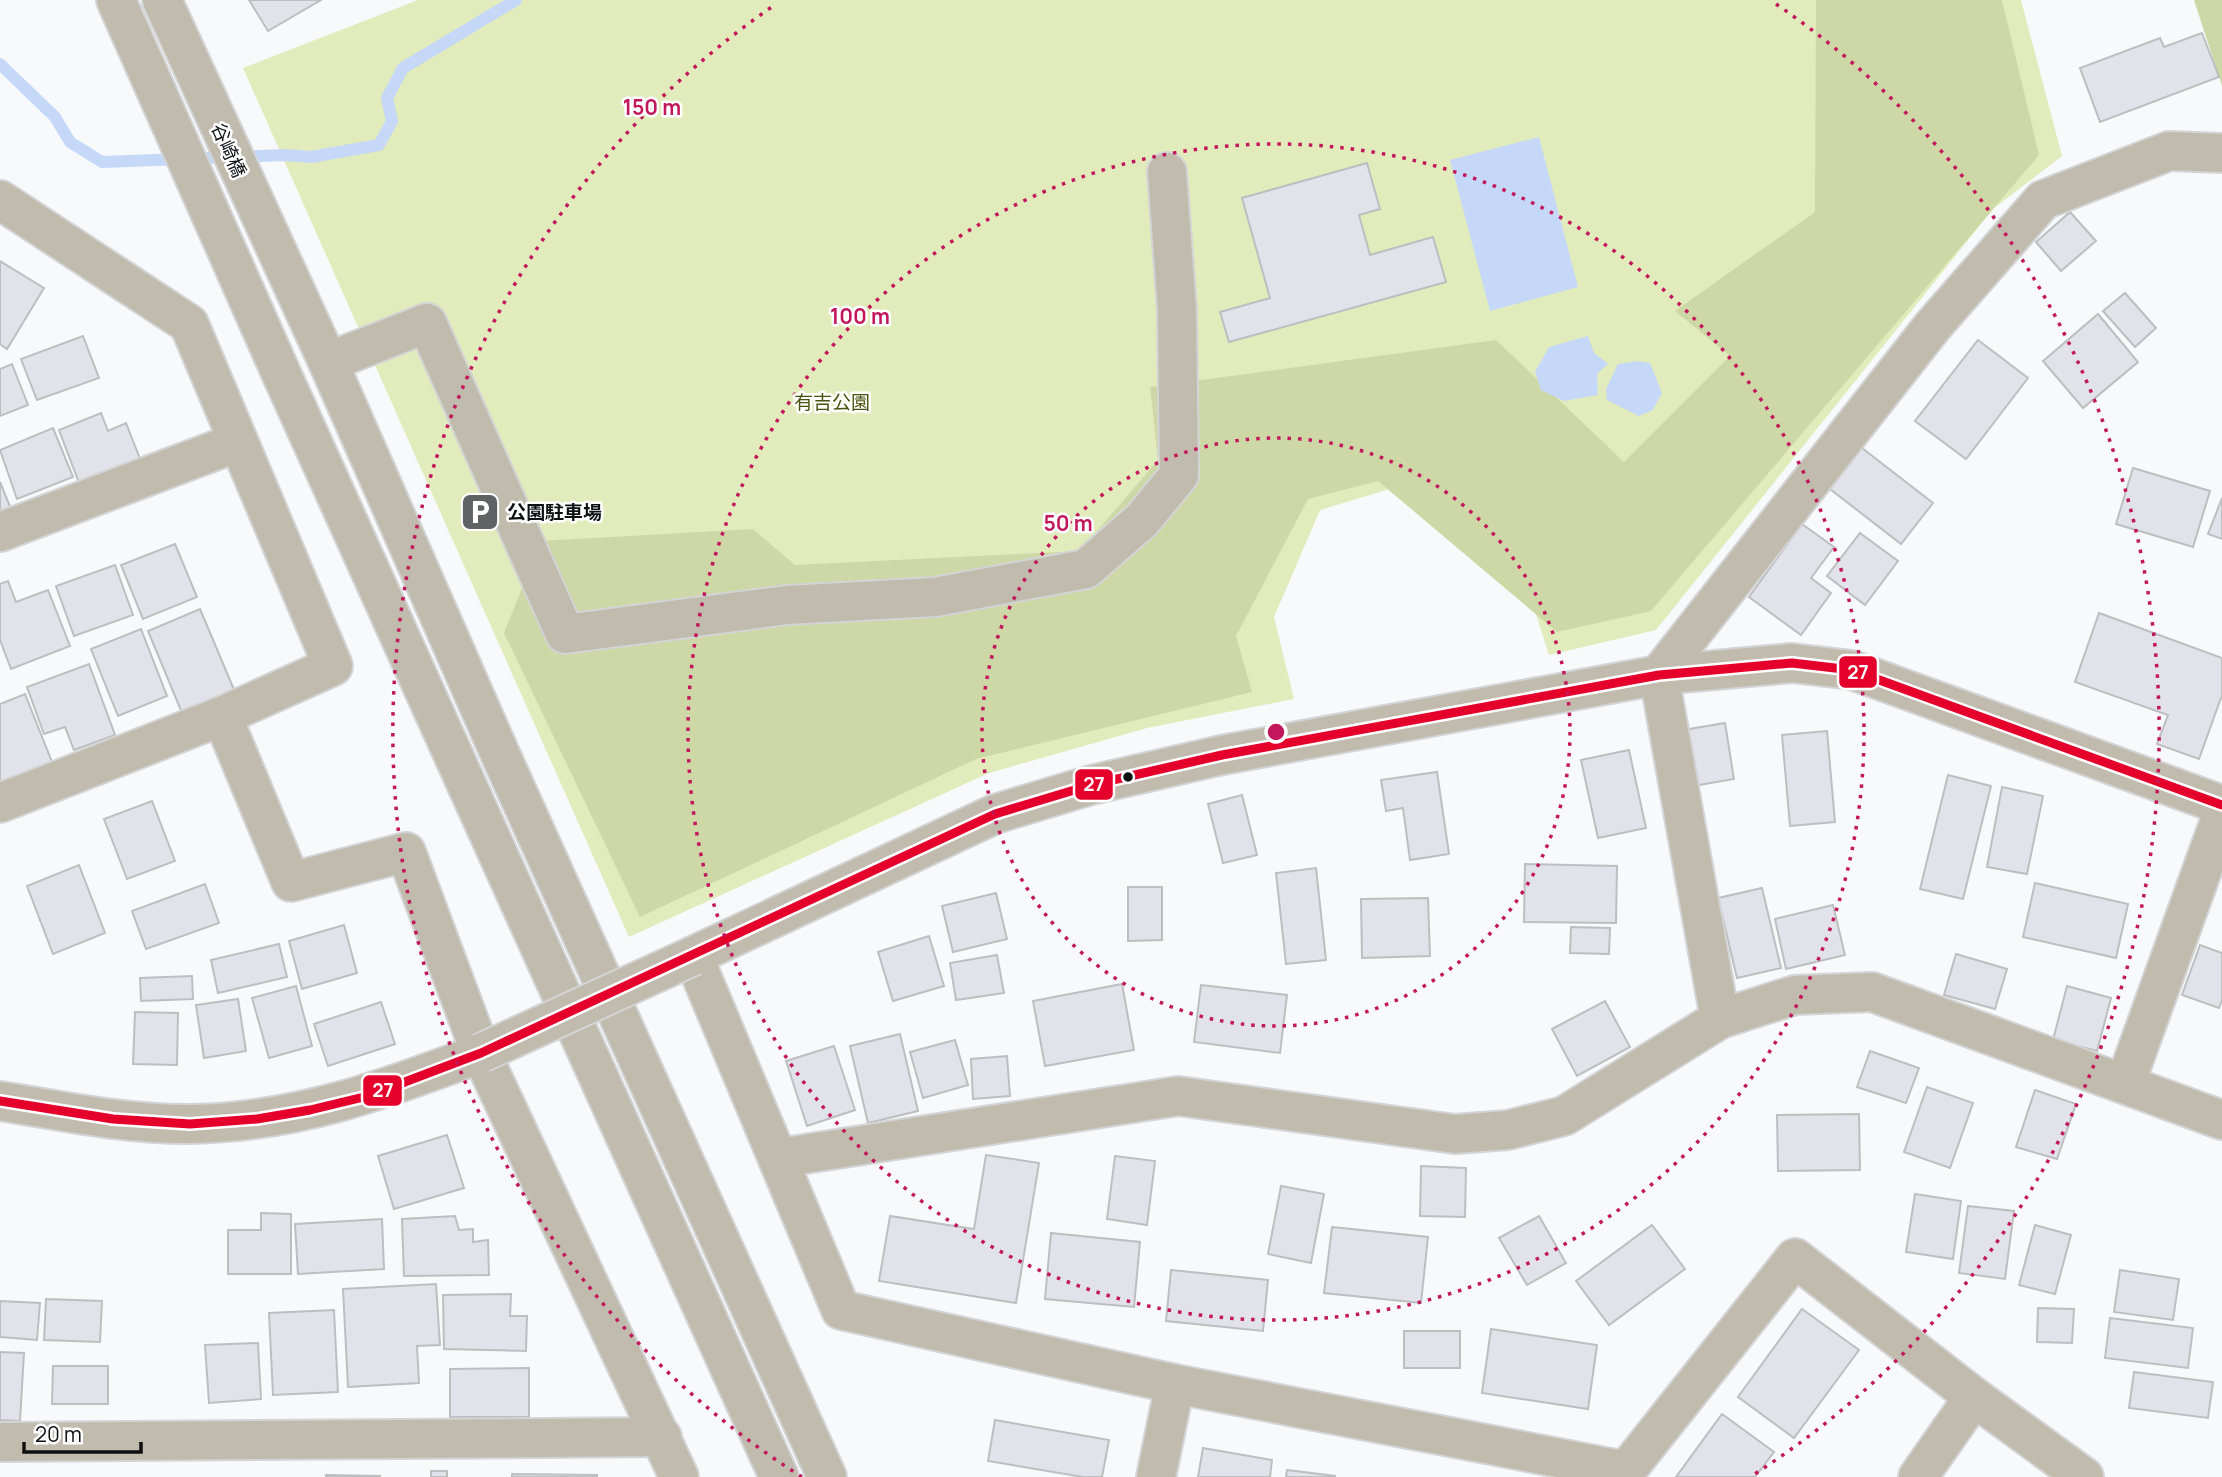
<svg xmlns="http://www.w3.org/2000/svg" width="2222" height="1477" font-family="Manrope,'Noto Sans JP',sans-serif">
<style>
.green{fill:#e2ebbb}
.forest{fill:#ced7a6}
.water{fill:#c5d8f8}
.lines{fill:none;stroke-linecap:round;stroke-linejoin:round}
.stream{stroke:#c5d8f8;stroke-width:12}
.building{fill:#e2e2ea;stroke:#bdbec0;stroke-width:2}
.minor-casing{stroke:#d3d4d5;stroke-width:42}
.minor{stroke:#c1bbae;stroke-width:38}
.minor-bridge-casing{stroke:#d3d4d5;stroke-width:42;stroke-linecap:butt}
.minor-bridge{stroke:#c1bbae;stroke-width:38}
.bus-1-casing{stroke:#fff;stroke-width:14}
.bus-1{stroke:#e4002b;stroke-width:9}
.ring{fill:none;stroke:#c2185b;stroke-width:3.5;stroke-dasharray:3.5 7}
.bus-dot{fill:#0e1011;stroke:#fff;stroke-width:2.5}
.labels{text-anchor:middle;stroke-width:5;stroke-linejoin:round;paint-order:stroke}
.street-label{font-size:19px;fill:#0e1011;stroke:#fff}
.park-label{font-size:19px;fill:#49520e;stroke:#fff}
.poi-label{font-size:19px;font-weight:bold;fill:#0e1011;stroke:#fff;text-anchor:start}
.centre{fill:#c2185b;stroke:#fff;stroke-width:3.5}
.ring-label{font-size:21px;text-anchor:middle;font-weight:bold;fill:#c2185b;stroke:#fff;stroke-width:5;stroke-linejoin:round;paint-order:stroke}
.line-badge{stroke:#fff;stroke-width:2.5}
.badge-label{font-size:19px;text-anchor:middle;font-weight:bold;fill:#fff}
</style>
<rect width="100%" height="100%" fill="#f7f9fb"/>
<polygon class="green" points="418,0 2021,0 2062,156 1993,209 1656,630 1549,655 1534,608 1393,488 1320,510 1274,617 1294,699 1147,728 989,773 629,937 243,68"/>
<g class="forest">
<polygon points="1816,0 2002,0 2039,155 1651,611 1557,632 1378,481 1308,499 1236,636 1252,692 976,759 640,917 504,633 541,541 753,529 795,565 1080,551 1158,460 1150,387 1496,340 1624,462 1730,356 1675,311 1815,212"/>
<polygon points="2194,0 2222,0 2222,86"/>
</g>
<g class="water">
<polygon points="1539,137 1578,287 1490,311 1450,160"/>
<polygon points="1588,336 1594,353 1608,364 1597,374 1598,395 1564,401 1541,390 1535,372 1549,347"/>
<polygon points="1637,361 1650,363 1662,393 1653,410 1639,416 1607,400 1606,389 1618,364"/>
</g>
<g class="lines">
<polyline class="stream" points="0,64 55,117 70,142 102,162 286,155 311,157 379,145 392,121 387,98 403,68 516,0"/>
</g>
<g class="building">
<polygon points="249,0 321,0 268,31"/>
<polygon points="2202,33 2219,77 2100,122 2080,68 2160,38 2164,47"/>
<polygon points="1367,163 1380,209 1359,215 1370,255 1433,237 1446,282 1229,342 1220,312 1270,298 1242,198"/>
<polygon points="2070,212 2096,241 2061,271 2036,242"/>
<polygon points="0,261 44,288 7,349 0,344"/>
<polygon points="2125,293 2156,328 2135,347 2103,311"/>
<polygon points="2098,314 2138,362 2083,408 2043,361"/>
<polygon points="83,336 99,378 37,400 21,359"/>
<polygon points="1978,340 2028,378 1966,459 1915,421"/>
<polygon points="12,364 28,405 0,416 0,369"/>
<polygon points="101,413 108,431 126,423 142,464 81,488 59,430"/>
<polygon points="53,428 73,477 17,499 0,450"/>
<polygon points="1862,448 1933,503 1901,544 1830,489"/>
<polygon points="2133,468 2210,491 2193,547 2116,524"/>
<polygon points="0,482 11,509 0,513"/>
<polygon points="2222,498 2222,539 2208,534"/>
<polygon points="1802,524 1834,547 1811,578 1831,593 1801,635 1749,597"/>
<polygon points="1860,533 1898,561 1865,605 1827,576"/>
<polygon points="175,544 197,597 143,619 121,565"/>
<polygon points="115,565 133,615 74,636 56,586"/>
<polygon points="8,581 16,602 48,590 70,646 11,669 0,640 0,584"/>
<polygon points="200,609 235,692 182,713 148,631"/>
<polygon points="2099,613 2222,658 2222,695 2199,759 2157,744 2168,715 2075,682"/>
<polygon points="141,629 167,696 118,716 91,649"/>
<polygon points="89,664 115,735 74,750 65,727 44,734 27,687"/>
<polygon points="25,694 54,767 0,788 0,704"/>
<polygon points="1725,723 1734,779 1693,786 1683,730"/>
<polygon points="1827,731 1835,822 1790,826 1782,735"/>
<polygon points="1629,750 1646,828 1598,838 1581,760"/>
<polygon points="1437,772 1449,854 1410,860 1403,808 1386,811 1381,780"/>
<polygon points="1948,775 1991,786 1963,899 1920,889"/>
<polygon points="2002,787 2043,796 2027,874 1987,867"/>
<polygon points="1242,795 1257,855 1223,863 1208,804"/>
<polygon points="152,801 175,861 127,879 104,819"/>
<polygon points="1525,864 1617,866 1616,923 1524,922"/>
<polygon points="79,865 105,933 53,954 27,886"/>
<polygon points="1316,868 1326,960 1286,964 1276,873"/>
<polygon points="2035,883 2128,904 2116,958 2023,937"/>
<polygon points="205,884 219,923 146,949 132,911"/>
<polygon points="1128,887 1162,887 1162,940 1128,941"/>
<polygon points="1762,888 1781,968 1737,978 1718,898"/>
<polygon points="996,893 1007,939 953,952 942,906"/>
<polygon points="1428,898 1430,956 1362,958 1361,899"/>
<polygon points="1833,905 1845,955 1786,969 1775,919"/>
<polygon points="344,925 357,973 302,989 289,941"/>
<polygon points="1571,927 1610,928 1609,954 1570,953"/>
<polygon points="929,936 944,986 893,1001 878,952"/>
<polygon points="279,944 287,977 218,993 211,960"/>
<polygon points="2200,945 2222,953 2222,1000 2219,1008 2182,995"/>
<polygon points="1956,954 2007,969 1995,1009 1944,995"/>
<polygon points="997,955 1004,993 956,1000 950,963"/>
<polygon points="192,976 193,999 141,1001 140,978"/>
<polygon points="1122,984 1134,1050 1045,1066 1033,1001"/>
<polygon points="1201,985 1287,995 1280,1053 1194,1042"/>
<polygon points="296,986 312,1046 269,1058 252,998"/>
<polygon points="2067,986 2111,998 2097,1051 2053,1040"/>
<polygon points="238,999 246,1051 204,1058 196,1005"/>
<polygon points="1605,1001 1630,1047 1577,1076 1552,1029"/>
<polygon points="381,1002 395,1044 328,1066 314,1024"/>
<polygon points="135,1012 178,1013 177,1065 133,1064"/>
<polygon points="900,1034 918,1111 868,1123 850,1046"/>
<polygon points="955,1040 968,1085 923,1098 910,1052"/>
<polygon points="834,1046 855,1110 807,1126 786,1061"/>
<polygon points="1870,1051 1919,1068 1906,1103 1857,1087"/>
<polygon points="1007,1056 1010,1096 973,1099 971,1059"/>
<polygon points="1927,1087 1973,1103 1950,1168 1904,1152"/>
<polygon points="2035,1090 2076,1104 2057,1159 2016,1147"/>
<polygon points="1859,1114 1860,1170 1778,1171 1777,1115"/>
<polygon points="447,1135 464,1188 394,1209 378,1156"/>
<polygon points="986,1155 1039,1163 1016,1303 879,1281 890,1216 974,1229"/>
<polygon points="1115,1156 1155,1161 1147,1225 1107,1219"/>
<polygon points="1421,1166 1466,1168 1465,1217 1420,1216"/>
<polygon points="1281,1186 1324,1194 1311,1263 1268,1254"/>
<polygon points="1915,1194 1961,1201 1953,1259 1906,1252"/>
<polygon points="1968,1206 2014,1211 2005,1279 1959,1273"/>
<polygon points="261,1213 291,1214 291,1274 228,1274 228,1230 261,1230"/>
<polygon points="455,1216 459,1230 473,1229 473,1242 488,1240 489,1275 404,1276 402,1219"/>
<polygon points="1539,1216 1566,1263 1527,1285 1499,1238"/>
<polygon points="382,1219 384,1269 298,1274 295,1224"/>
<polygon points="1652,1225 1685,1269 1609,1325 1576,1281"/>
<polygon points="2035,1225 2071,1235 2055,1294 2019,1285"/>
<polygon points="1332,1227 1428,1237 1421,1303 1324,1293"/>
<polygon points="1051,1233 1140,1242 1134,1307 1045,1299"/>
<polygon points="1171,1270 1268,1280 1263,1331 1166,1321"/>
<polygon points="2120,1270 2179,1279 2173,1320 2114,1312"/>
<polygon points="436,1284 440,1345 417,1346 419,1383 348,1387 343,1289"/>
<polygon points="511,1294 510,1316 527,1316 526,1351 444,1349 443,1295"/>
<polygon points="46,1299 102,1301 100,1342 44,1340"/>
<polygon points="0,1301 40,1303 37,1340 0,1337"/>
<polygon points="2038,1308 2074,1309 2072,1343 2037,1342"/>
<polygon points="1802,1309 1859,1350 1794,1438 1738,1397"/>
<polygon points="334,1310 338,1392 273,1395 269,1313"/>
<polygon points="2110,1318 2193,1328 2188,1368 2105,1358"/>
<polygon points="1491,1329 1597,1345 1588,1409 1482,1393"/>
<rect x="1404" y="1331" width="56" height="37"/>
<polygon points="258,1343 261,1399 209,1403 205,1345"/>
<polygon points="0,1352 24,1353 20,1421 0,1420"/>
<polygon points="53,1366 108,1366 108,1404 52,1404"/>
<polygon points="529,1368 529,1417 450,1417 450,1369"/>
<polygon points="2134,1372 2213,1382 2208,1418 2129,1408"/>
<polygon points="1722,1414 1774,1452 1755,1477 1676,1477"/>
<polygon points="995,1420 1109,1440 1102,1477 1083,1477 988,1461"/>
<polygon points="1203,1448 1272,1460 1270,1477 1198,1477"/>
<polygon points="1287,1470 1335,1476 1335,1477 1286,1477"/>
<rect x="431" y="1471" width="16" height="6"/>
<polygon points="512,1474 597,1475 597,1477 512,1477"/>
<polygon points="326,1475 380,1476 380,1477 326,1477"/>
</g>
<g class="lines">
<g class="minor-casing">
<g id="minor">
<polyline points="116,0 281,373 779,1477"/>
<polyline points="162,0 328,362 501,756 827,1477"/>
<polyline points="0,200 189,324 333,666 222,716 0,803"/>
<polyline points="328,362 427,323 565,634 787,605 935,597 1086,569 1142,520 1179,475 1177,310 1167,172"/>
<polyline points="0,532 238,442"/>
<polyline points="222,716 291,882 406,852 481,1053 679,1477"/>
<polyline points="1720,1019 1659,675 1932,327 2043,200 2169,151 2222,153"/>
<polyline points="2125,1084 2222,815"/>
<path d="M0,1101C63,1111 128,1125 192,1124C297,1122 384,1090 481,1053"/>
<polyline points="779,1158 1178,1096 1455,1134 1508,1130 1564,1116 1720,1019 1795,995 1872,992 2222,1120"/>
<polyline points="0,1442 662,1437"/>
<polyline points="1626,1471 1175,1384 841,1310 693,956 995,814 1091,785 1222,755 1659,675 1792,663 1852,670 2222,805"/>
<polyline points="1156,1477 1175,1384"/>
<polyline points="1626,1477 1626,1471 1795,1258 1974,1397 2084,1477"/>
<polyline points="1918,1477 1974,1397"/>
</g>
</g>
<use href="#minor" class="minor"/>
<g class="minor-bridge-casing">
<polyline id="minor-bridge" points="481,1053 693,956"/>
</g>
<use href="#minor-bridge" class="minor-bridge"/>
<g class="bus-1-casing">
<polyline id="bus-1" points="0,1101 113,1119 190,1124 257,1119 310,1110 368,1096 481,1053 995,814 1091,785 1222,755 1659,675 1792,663 1852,670 2222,805"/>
</g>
<use href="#bus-1" class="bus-1"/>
</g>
<g class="ring">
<circle cx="1276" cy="732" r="294"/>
<circle cx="1276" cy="732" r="588"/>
<path d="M802 1477A883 883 0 0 1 776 4M1776 4A883 883 0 0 1 1750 1477"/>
</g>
<defs>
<g id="parking-square" transform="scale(2.0125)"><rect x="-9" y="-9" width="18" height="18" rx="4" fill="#606263" stroke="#fff"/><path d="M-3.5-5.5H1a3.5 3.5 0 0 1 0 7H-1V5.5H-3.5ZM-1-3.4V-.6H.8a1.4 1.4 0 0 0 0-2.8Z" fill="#fff"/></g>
</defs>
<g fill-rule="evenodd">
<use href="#parking-square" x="480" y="512"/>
</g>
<circle class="bus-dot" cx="1128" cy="777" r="6"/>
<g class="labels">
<g class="street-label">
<text transform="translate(229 150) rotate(66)" y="7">谷崎橋</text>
</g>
<g class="park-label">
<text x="832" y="409">有吉公園</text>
</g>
<g class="poi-label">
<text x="507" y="519">公園駐車場</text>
</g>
</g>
<circle cx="1276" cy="732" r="10" class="centre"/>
<g class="ring-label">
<text x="652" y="115">150 m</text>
<text x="860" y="324">100 m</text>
<text x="1068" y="531">50 m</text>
</g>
<g class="line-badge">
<rect x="1838" y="655" width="40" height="34" rx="7" fill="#e4002b"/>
<rect x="1074" y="768" width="40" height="33" rx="7" fill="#e4002b"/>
<rect x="362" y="1074" width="41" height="33" rx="7" fill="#e4002b"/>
</g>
<g class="badge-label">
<text x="1858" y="679">27</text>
<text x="1094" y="791">27</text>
<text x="383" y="1097">27</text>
</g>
<path d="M24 1442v10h117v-10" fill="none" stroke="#0e1011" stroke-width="3.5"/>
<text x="35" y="1442" font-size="21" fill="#0e1011" stroke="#ffffff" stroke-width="5" paint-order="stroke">20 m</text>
</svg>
